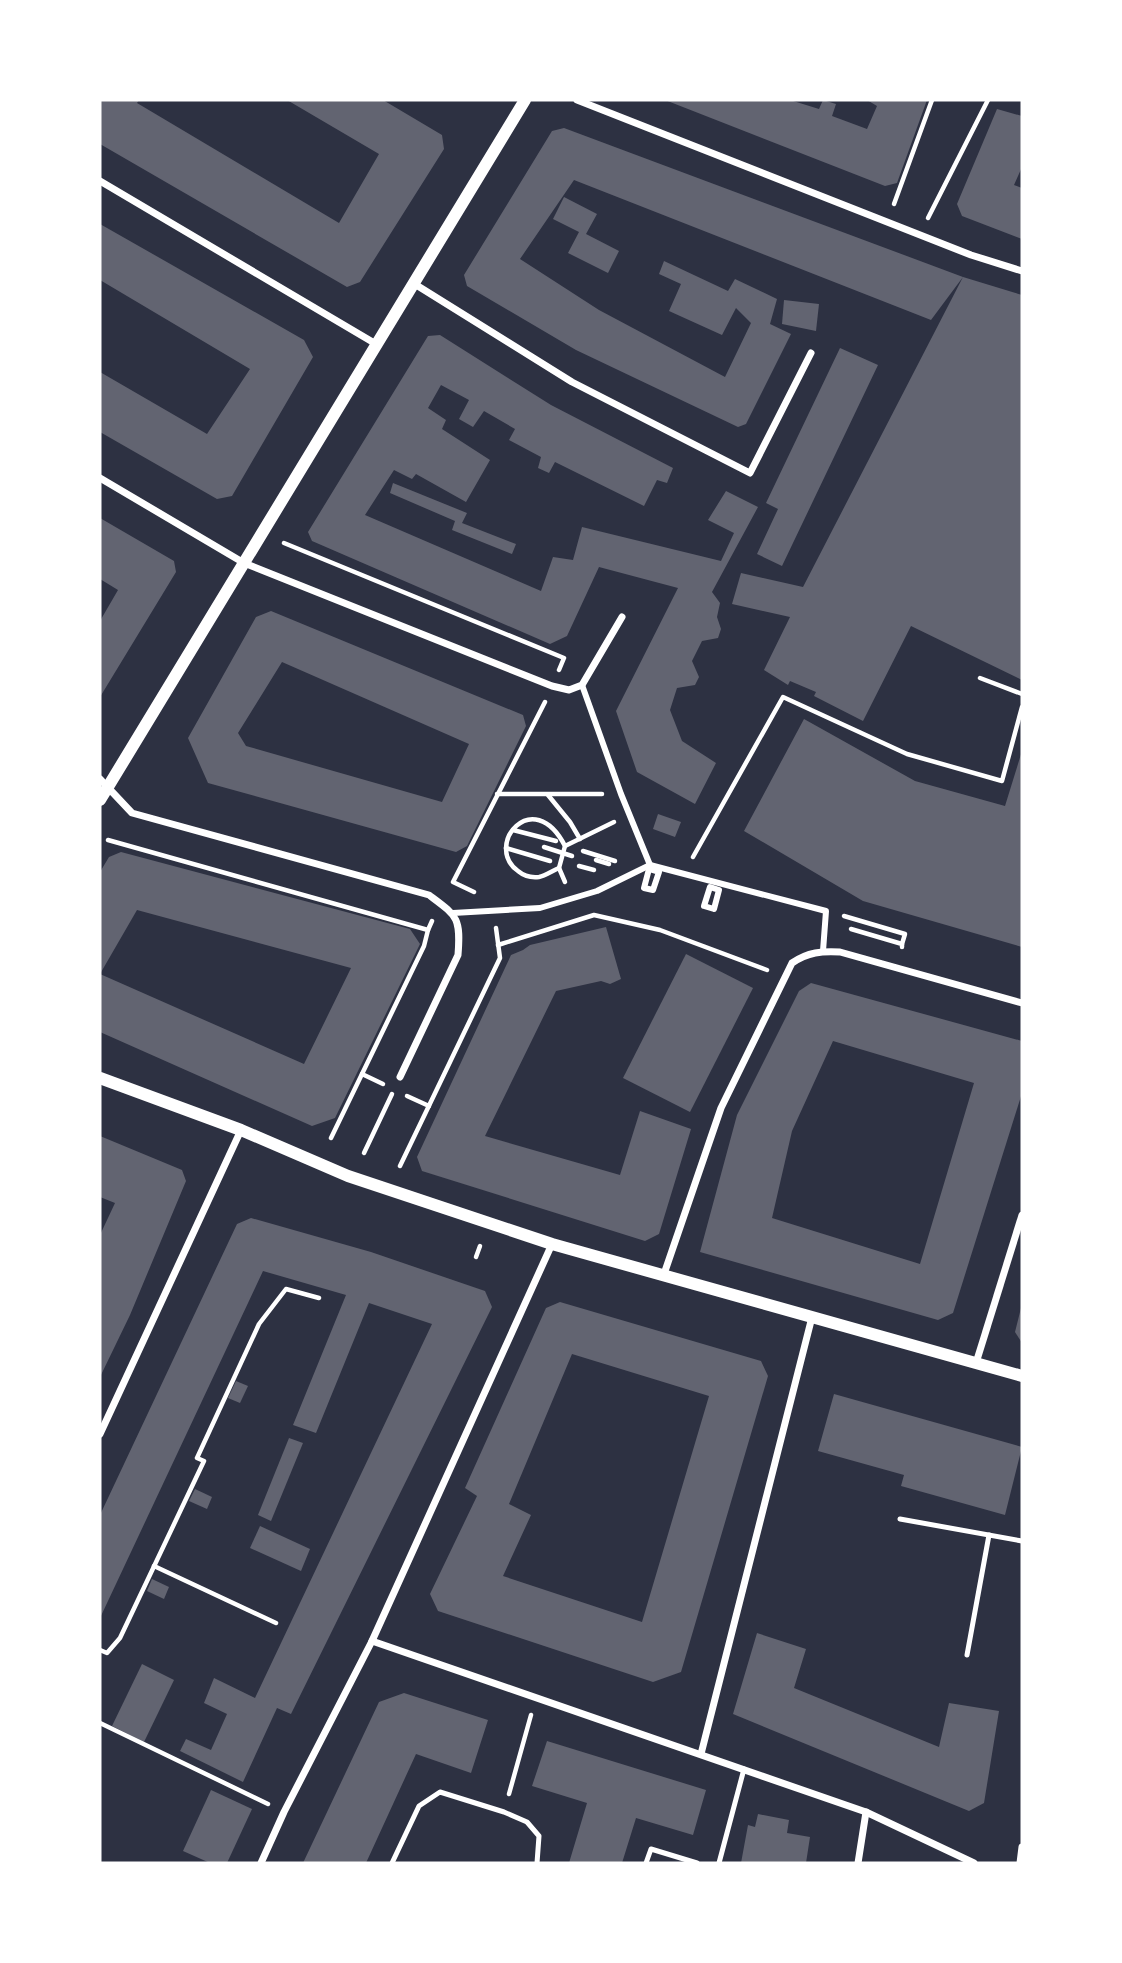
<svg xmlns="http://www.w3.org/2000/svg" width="1122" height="1963" font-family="Ubuntu,sans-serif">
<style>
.building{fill:#626471;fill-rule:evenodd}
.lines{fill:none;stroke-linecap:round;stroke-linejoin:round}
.path{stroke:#fff;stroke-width:4.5}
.service{stroke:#fff;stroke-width:5}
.pedestrian{stroke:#fff;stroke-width:6}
.minor{stroke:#fff;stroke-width:7}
.tertiary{stroke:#fff;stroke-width:12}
</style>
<rect width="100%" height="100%" fill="#2d3142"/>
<g class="building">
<polygon points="100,100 139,100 137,103 339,223 379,154 287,100 383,100 442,135 444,149 360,282 347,287 100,144"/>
<polygon points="665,100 790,100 819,109 823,100 836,104 832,116 867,129 877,106 867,100 927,100 897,183 885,186"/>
<polygon points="997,109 1022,116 1022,167 1014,185 1022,188 1022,239 962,216 957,204"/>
<polygon points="564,128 963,277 1022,295 1022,680 911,626 863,721 814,696 816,692 790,681 788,685 764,670 790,617 732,604 741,573 803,587 963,277 931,320 574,180 520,259 599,310 725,377 751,323 736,308 722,335 669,311 681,284 659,274 664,261 728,291 735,279 777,299 770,324 791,334 746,424 738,427 576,350 467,286 464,275 552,131"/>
<polygon points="564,197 597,214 586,234 619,251 608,273 568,253 579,232 553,219"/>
<polygon points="100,224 304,340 313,357 232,496 217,499 100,432 100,372 207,434 250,369 100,280"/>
<polygon points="784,300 819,304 816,331 782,324"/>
<polygon points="440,335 551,405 673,468 667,483 657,480 644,506 555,462 549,473 538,468 541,457 509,440 515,429 484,411 473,427 459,419 469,400 441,385 428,408 446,420 442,429 490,460 466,502 416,474 412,479 394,470 365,515 541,591 553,557 573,560 582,527 721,561 734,533 708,520 726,491 758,507 712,592 720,603 717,617 721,629 718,638 702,641 692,661 699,677 695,685 677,688 670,710 682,741 716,763 695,804 637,772 616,711 678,588 599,567 567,636 550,644 312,541 308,532 428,336"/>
<polygon points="840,348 878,365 782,566 757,554 778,509 766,503"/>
<polygon points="393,483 467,513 462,523 516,544 512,554 452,530 455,521 390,493"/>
<polygon points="100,518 174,561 176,572 100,697 100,621 118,590 100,579"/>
<path d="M271,611L523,715L526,726L467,846L456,852L208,783L188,738L256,617ZM282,662L469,744L442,802L246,746L238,733Z"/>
<polygon points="804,719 915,781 1005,806 1022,751 1022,947 863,901 744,831"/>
<polygon points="658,814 681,822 675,837 653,829"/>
<path d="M121,852L410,929L420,944L335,1118L312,1126L100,1032V872L109,857ZM137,910L351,968L304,1064L100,974Z"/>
<polygon points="606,927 621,979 610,984 601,981 556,991 485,1136 620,1175 640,1111 691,1129 659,1234 645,1241 422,1171 417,1157 511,955 523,950 530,945"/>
<polygon points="686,954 753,988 690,1112 623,1078"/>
<path d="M811,983L1022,1041V1093L953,1313L938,1320L700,1252L737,1115L799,991ZM833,1041L974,1083L920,1264L772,1218L792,1131Z"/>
<polygon points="100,1136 182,1170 186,1181 130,1315 100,1377 100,1235 115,1203 100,1197"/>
<polygon points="251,1218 371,1252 485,1291 492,1307 291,1714 277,1708 243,1782 180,1751 186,1739 211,1750 227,1714 204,1703 214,1678 255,1698 432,1324 369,1303 316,1433 293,1425 346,1295 263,1271 100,1618 100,1515 237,1224"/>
<path d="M560,1302L761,1361L768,1376L681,1672L653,1682L438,1611L430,1594L477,1496L465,1488L546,1308ZM572,1354L709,1396L642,1622L503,1576L531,1515L509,1504Z"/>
<polygon points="1021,1308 1022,1308 1022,1343 1015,1332"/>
<polygon points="236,1381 248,1386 240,1403 228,1398"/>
<polygon points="834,1394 1022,1447 1005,1515 901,1486 904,1475 818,1451"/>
<polygon points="289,1438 303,1443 271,1521 258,1515"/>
<polygon points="195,1489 212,1497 207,1509 189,1501"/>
<polygon points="260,1526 310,1549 301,1571 250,1548"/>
<polygon points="152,1579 169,1587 164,1599 147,1591"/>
<polygon points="757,1633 806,1649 794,1688 939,1747 949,1703 999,1711 984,1803 969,1811 733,1714"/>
<polygon points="142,1664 174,1680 144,1742 112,1726"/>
<polygon points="404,1693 488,1720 471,1773 416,1754 366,1863 303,1863 379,1702"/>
<polygon points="547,1741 706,1790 693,1835 636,1818 622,1863 569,1863 587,1803 532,1786"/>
<polygon points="211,1790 252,1809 227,1863 210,1863 183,1851"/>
<polygon points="758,1814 789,1820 787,1833 810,1837 806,1863 741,1863 748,1825 755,1827"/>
</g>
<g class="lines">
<g class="path">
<polyline points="894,204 932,100"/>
<polyline points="928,218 988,100"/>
<polyline points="284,543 564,658 559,670"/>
<polyline points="980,678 1022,694"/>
<polyline points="497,794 602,794"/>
<polyline points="548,795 570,822 580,839"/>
<polyline points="513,830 556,841"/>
<polyline points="108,840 428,930 432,921"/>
<polyline points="544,847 572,856"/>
<polyline points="506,848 550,861"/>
<polyline points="583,851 615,861"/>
<polyline points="693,857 783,697 907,754 1002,781 1022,707"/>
<polyline points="596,860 609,864"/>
<polyline points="579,866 594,870"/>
<path d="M559,868C552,871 545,876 539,877C531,878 524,876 518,871C483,846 533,784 565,846"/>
<polyline points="565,882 559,868 565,846 614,822"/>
<polyline points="474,892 453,882 545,702"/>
<polyline points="844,916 905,934 902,944"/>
<polyline points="851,929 902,944 902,947"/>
<polyline points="498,945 594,915 660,930 767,970"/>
<polyline points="362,1074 383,1084"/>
<polyline points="407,1096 429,1106"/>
<polyline points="331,1138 424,946 428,930"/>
<polyline points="364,1153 392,1094"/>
<polyline points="400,1166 500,958 496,928"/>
<polyline points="476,1257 480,1246"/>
<polyline points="154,1566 276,1623"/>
<polyline points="100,1650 107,1653 120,1638 204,1461 197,1458 259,1324 286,1289 319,1298"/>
<polyline points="100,1723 268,1804"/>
<polyline points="509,1794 531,1715"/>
</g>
<g class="service">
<polyline points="900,1519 1022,1541"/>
<polyline points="967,1655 989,1535"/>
<polyline points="392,1863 419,1806 440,1792 504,1812 527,1822 539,1836 537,1863"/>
<polyline points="646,1863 651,1849 697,1863"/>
<polyline points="719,1863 744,1769"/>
</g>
<g class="pedestrian">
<polyline points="582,685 621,794 650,865"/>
<polygon points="649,869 659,872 653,890 644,888"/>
<polygon points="710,887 719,890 714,909 704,906"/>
<polyline points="453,913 540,908 597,891 650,865 826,911 823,951"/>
</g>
<g class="minor">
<polyline points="577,100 971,255 1022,271"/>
<polyline points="100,181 376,344"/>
<polyline points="413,283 572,382 750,473 811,353"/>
<polyline points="100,478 244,563 552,686 569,690 582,685 622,617"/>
<path d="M100,779L132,813L429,895C457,916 461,917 458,955L400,1077"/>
<path d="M664,1274L721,1108L792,963C808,952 822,951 840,952L1022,1003"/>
<polyline points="976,1363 1022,1215"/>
<polyline points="100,1434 241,1130"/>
<polyline points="372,1641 866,1812 974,1863"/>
<polyline points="701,1754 812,1317"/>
<polyline points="261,1863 284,1812 372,1641 552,1244"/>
<polyline points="858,1863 866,1812"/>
<polyline points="1020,1863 1022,1847"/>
</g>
<g class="tertiary">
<polyline points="100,800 525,100"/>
<polyline points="100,1078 241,1130 348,1176 552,1244 1022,1376"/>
</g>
</g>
<rect width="1122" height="1963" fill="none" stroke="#ffffff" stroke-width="203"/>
</svg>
